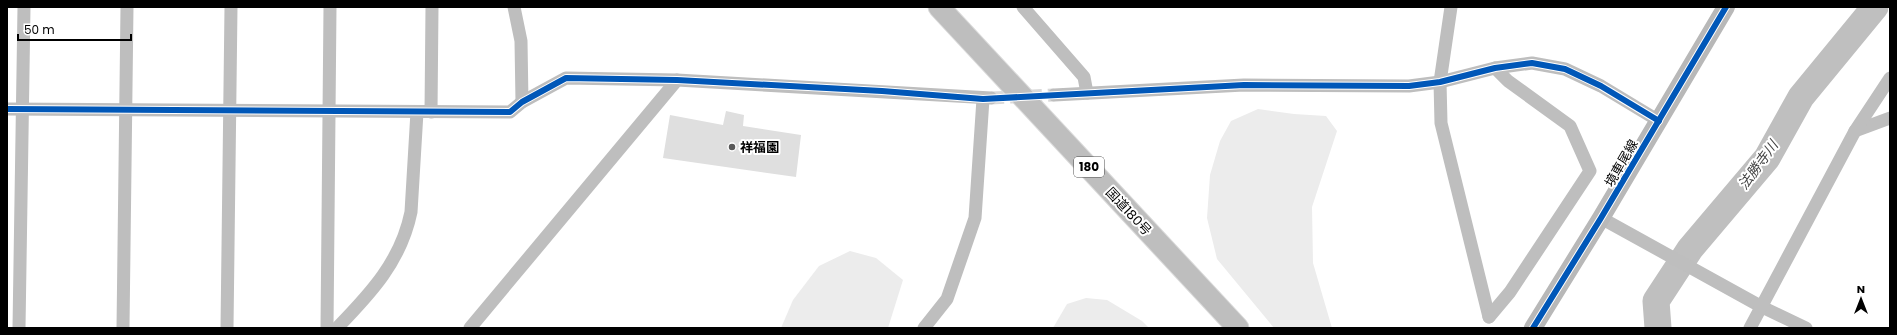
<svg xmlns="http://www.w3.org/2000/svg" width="1897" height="335" font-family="Poppins,'Noto Sans JP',sans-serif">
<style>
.green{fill:#ececec}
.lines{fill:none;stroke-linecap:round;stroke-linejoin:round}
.river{stroke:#bfbfbf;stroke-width:27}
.building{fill:#dfdfdf}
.minor-tunnel{stroke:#d9d9d9;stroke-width:13;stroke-dasharray:13 6;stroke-linecap:butt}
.trunk-casing{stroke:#dbdbdb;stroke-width:23}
.minor{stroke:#bebebe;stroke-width:13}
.secondary{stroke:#b8b8b8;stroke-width:18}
.trunk{stroke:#bebebe;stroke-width:21}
.cycleway-casing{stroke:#fff;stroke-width:8}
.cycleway{stroke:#0057b8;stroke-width:6}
.poi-dot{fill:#595959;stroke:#fff;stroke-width:1.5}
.labels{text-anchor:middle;stroke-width:4;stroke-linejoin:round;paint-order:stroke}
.shield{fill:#fff;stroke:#4c4c4c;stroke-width:1}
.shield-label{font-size:12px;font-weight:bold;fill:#000}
.poi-label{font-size:13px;font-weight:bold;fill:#000;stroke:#fff;text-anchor:start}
.street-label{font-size:13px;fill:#000;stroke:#fff}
.water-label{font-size:14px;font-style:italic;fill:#444;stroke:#fff}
</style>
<rect width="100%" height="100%" fill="#fff"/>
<g class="green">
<polygon points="1258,109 1294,114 1326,116 1337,131 1312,207 1313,263 1332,328 1274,328 1217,259 1207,218 1210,175 1220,141 1231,121"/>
<polygon points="850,251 876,258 903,280 888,328 781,328 793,300 819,266"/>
<polygon points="1086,298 1107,300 1142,321 1149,328 1053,328 1067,304"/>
</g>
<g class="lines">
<polyline class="river" points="1658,328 1656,301 1690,249 1767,158 1801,97 1875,7"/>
</g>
<polygon class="building" points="726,111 744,115 743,126 801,135 796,177 663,158 670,115 723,125"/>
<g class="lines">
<polyline class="minor-tunnel" points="991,98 1054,95"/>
<g class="trunk-casing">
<polyline id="trunk" points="939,7 1238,328"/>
</g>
<g class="minor">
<polyline points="514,7 521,41 522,102"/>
<polyline points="1023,7 1084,77 1087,93"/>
<polyline points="1451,7 1440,82 1441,123 1489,317"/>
<polyline points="1054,95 1244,85 1409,86 1440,82 1495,68 1532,63 1565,69 1601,86 1659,121"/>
<polyline points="7,109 510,112 522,102 566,78 677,80 991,98"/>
<polyline points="431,112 432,7"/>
<polyline points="1855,131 1890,118"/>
<polyline points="1601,218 1762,307 1806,328"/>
<polyline points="1489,317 1510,292 1590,171 1570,126 1508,81 1495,68"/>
<polyline points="19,328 24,7"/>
<polyline points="123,328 127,7"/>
<polyline points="227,328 231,7"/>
<polyline points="327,328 330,7"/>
<path d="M337,328C371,293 401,261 411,212L417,112"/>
<polyline points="470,328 677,80"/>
<polyline points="924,328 947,299 975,218 983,99"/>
<polyline points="1750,328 1855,131 1890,78"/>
</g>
<polyline class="secondary" points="1533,328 1601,218 1726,7"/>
<use href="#trunk" class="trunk"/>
<g class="cycleway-casing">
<g id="cycleway">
<polyline points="7,109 510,112 522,102 566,78 677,80 882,91 983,99 1244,85 1409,86 1440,82 1495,68 1532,63 1565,69 1601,86 1659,121"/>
<polyline points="1533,328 1601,218 1726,7"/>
</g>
</g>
<use href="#cycleway" class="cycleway"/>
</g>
<circle class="poi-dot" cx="732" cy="147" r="4"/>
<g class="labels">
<rect class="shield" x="1074" y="157" width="30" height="20" rx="3"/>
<g class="shield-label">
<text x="1089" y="171">180</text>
</g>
<g class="poi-label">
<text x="740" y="152">祥福園</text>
</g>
<g class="street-label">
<text transform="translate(1621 163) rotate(-60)" y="5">境車尾線</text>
<text transform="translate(1129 211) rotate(47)" y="5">国道180号</text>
</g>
<g class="water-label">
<text transform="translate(1758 165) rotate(-54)" y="5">法勝寺川</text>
</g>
</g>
<rect width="1897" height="335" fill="none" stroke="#000000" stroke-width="16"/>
<g transform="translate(1861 299)" stroke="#ffffff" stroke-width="3" paint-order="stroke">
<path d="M0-3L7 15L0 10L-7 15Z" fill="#000000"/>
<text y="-6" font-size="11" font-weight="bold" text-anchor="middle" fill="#000000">N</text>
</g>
<path d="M18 34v6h113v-6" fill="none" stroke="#000000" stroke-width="2"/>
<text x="24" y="34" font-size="12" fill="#000000" stroke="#ffffff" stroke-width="3" paint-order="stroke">50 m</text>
</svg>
